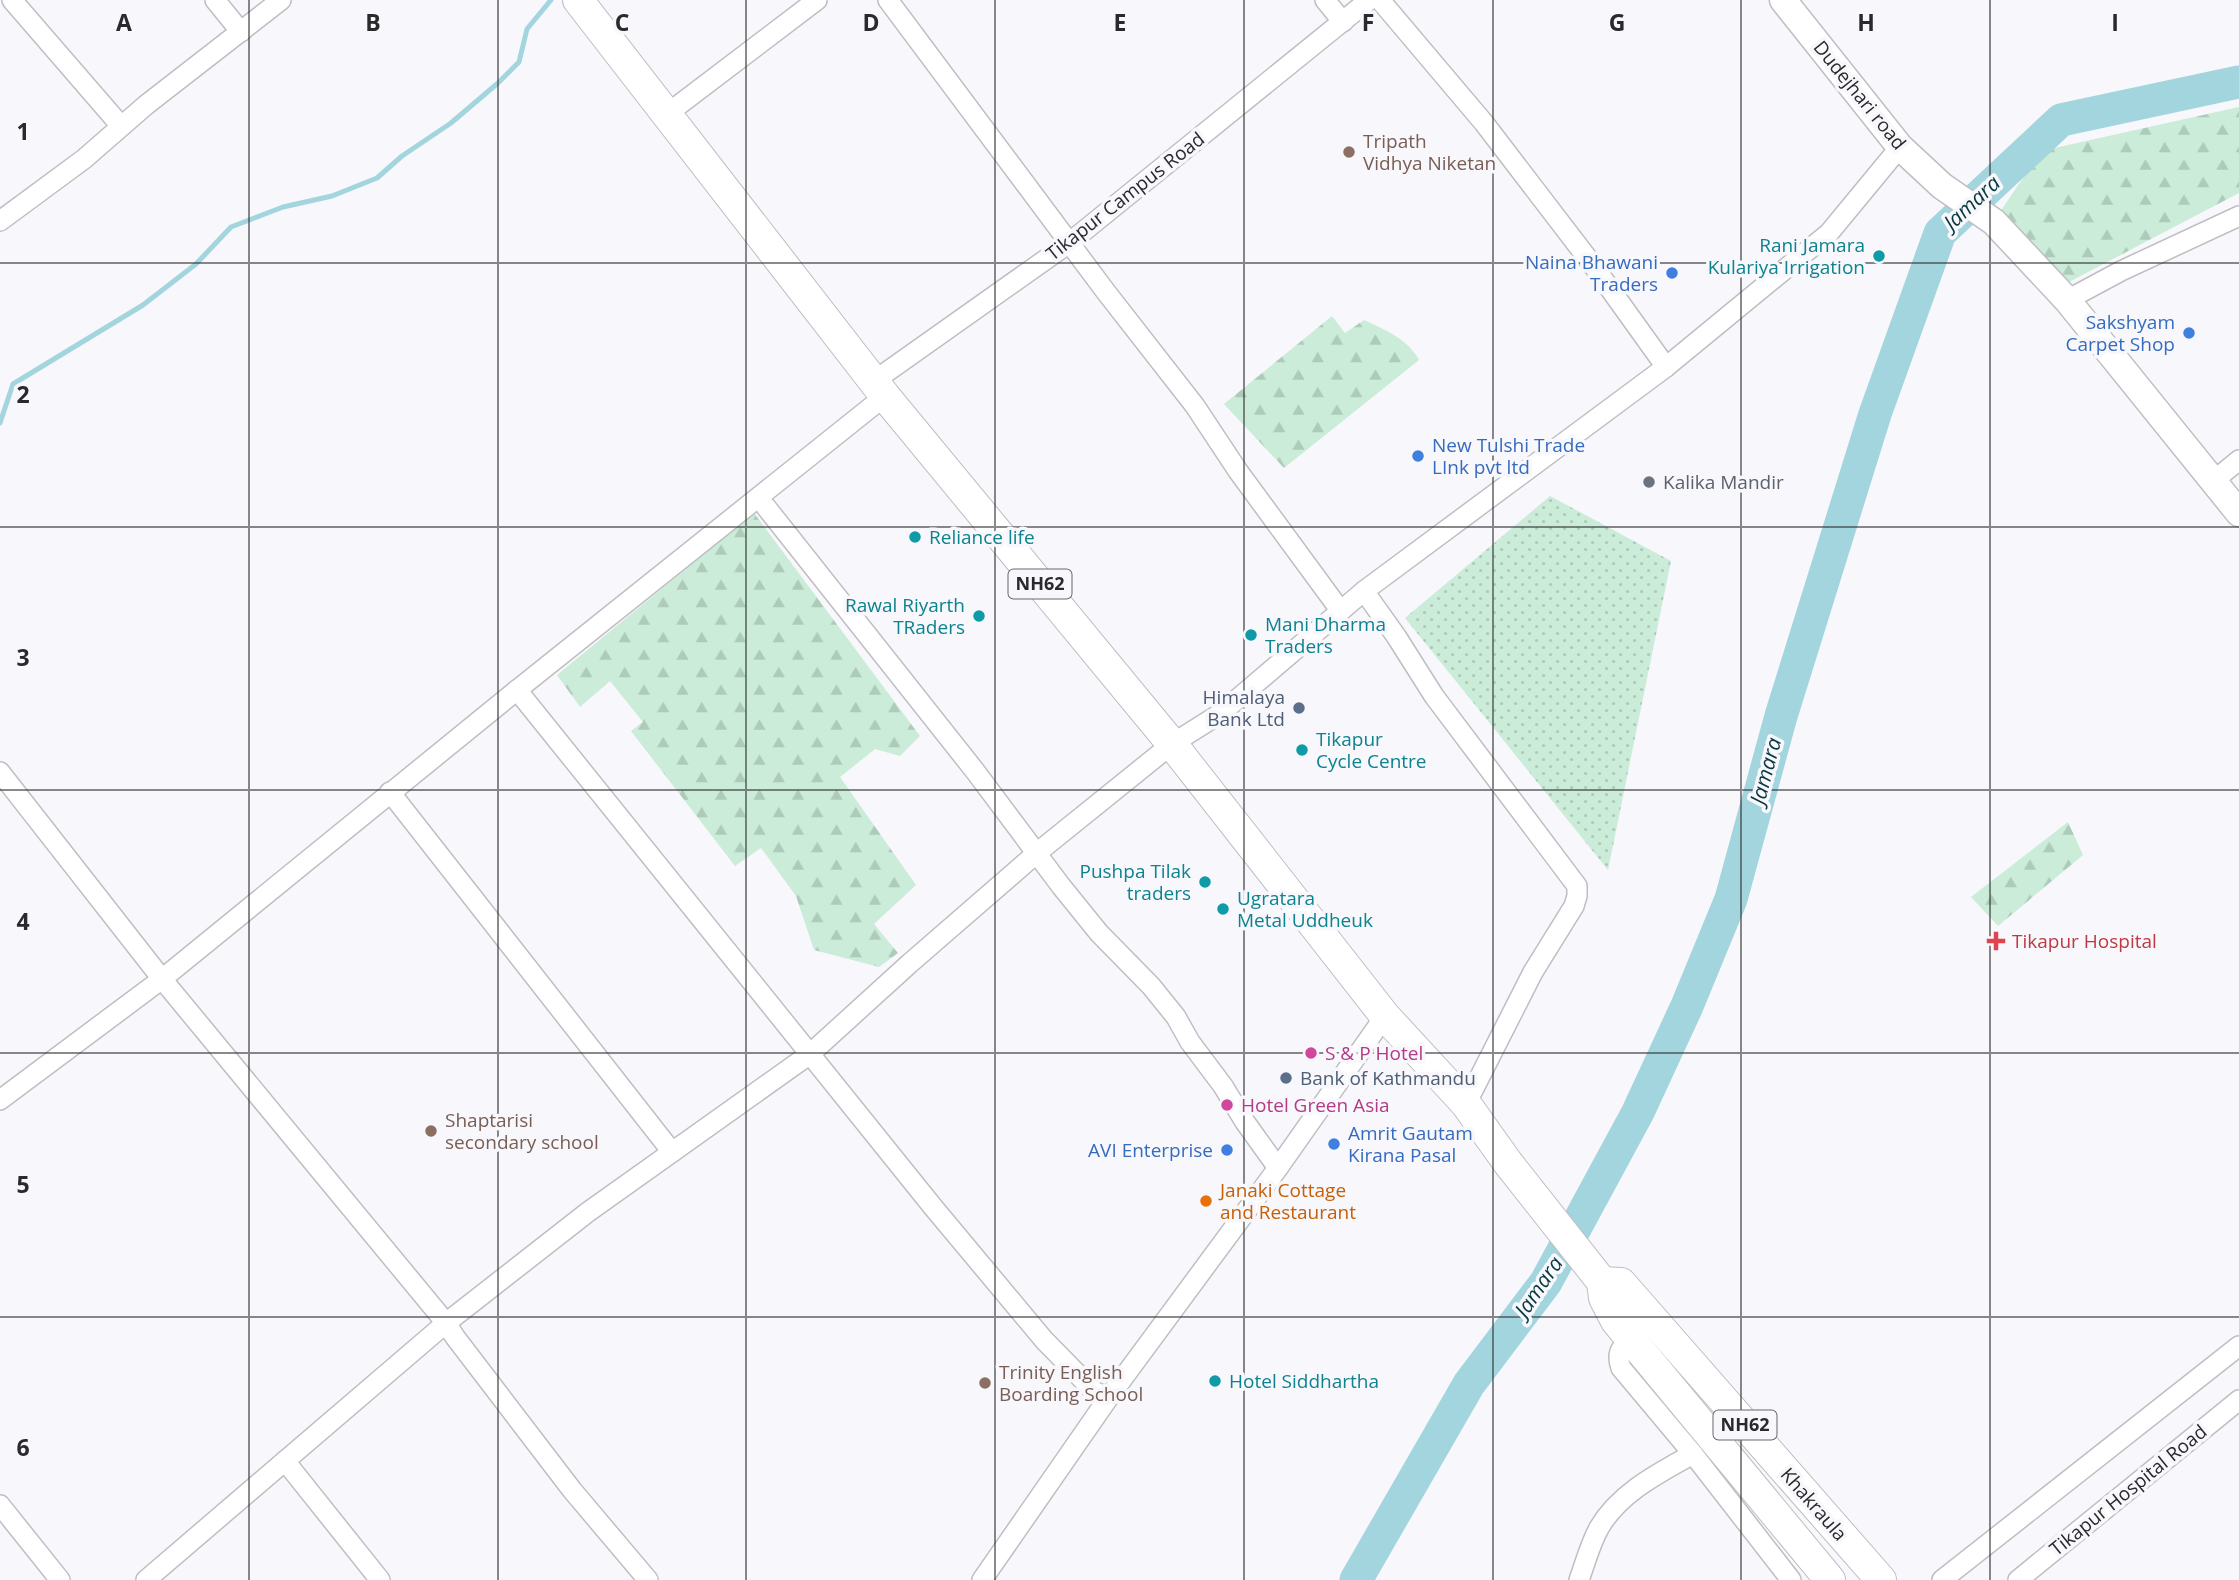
<svg xmlns="http://www.w3.org/2000/svg" width="2239" height="1580" font-family="'Open Sans',sans-serif">
<style>
.grass{fill:url(#grass-dots)}
.forest{fill:url(#forest-firs)}
.lines{fill:none;stroke-linecap:round;stroke-linejoin:round}
.stream{stroke:#a2d5de;stroke-width:5}
.river{stroke:#a2d5de;stroke-width:33}
.street-casing{stroke:#bebec3;stroke-width:22}
.secondary-casing{stroke:#bebec3;stroke-width:29}
.primary-casing{stroke:#bebec3;stroke-width:32}
.street{stroke:#fff;stroke-width:19}
.secondary{stroke:#fff;stroke-width:26}
.primary{stroke:#fff;stroke-width:30}
.grid{fill:none;stroke:#2a2a2c;stroke-width:2;stroke-opacity:0.55}
.education-dot{fill:#8d6e63;stroke:#f7f7fc;stroke-width:2.5}
.culture-dot{fill:#0f9aa8;stroke:#f7f7fc;stroke-width:2.5}
.shop-dot{fill:#3f7fe0;stroke:#f7f7fc;stroke-width:2.5}
.worship-dot{fill:#6b7280;stroke:#f7f7fc;stroke-width:2.5}
.service-dot{fill:#5c6f8a;stroke:#f7f7fc;stroke-width:2.5}
.health-dot{fill:#e0444e;stroke:#f7f7fc;stroke-width:2.5}
.hotel-dot{fill:#d1479c;stroke:#f7f7fc;stroke-width:2.5}
.food-dot{fill:#e8710a;stroke:#f7f7fc;stroke-width:2.5}
.labels{text-anchor:middle;stroke-width:7;stroke-linejoin:round;paint-order:stroke}
.shield{fill:#f7f7fc;stroke:#68686a;stroke-width:2}
.shield-label{font-size:18px;font-weight:bold;fill:#2a2a2c}
.street-label{font-size:19px;fill:#2a2a2c;stroke:#f7f7fc}
.education-label{font-size:19px;fill:#785e54;stroke:#f7f7fc;text-anchor:start}
.culture-label{font-size:19px;fill:#0d838f;stroke:#f7f7fc;text-anchor:start}
.shop-label{font-size:19px;fill:#366cbe;stroke:#f7f7fc;text-anchor:end}
.worship-label{font-size:19px;fill:#5b616d;stroke:#f7f7fc;text-anchor:start}
.service-label{font-size:19px;fill:#4e5e75;stroke:#f7f7fc;text-anchor:end}
.health-label{font-size:19px;fill:#be3a42;stroke:#f7f7fc;text-anchor:start}
.hotel-label{font-size:19px;fill:#b23c85;stroke:#f7f7fc;text-anchor:start}
.food-label{font-size:19px;fill:#c56008;stroke:#f7f7fc;text-anchor:start}
.water-label{font-size:21px;font-style:italic;fill:#073840;stroke:#f7f7fc}
.grid-label{font-size:23px;text-anchor:middle;font-weight:bold;fill:#2a2a2c;stroke:#f7f7fc;stroke-width:7;stroke-linejoin:round;paint-order:stroke}
</style>
<defs>
<pattern id="grass-dots" width="8" height="8" patternUnits="userSpaceOnUse" patternTransform="scale(1.75)"><rect width="8" height="8" fill="#caecd8"/><path d="M2 2h.1M6 6h.1" fill="none" stroke="#aecbba" stroke-width="1.8" stroke-linecap="round"/></pattern>
<pattern id="forest-firs" width="22" height="20" patternUnits="userSpaceOnUse" patternTransform="scale(1.75)"><rect width="22" height="20" fill="#caecd8"/><path d="M5 1l3.5 6h-7zM16 11l3.5 6h-7z" fill="#aecbba"/></pattern>
</defs>
<rect width="100%" height="100%" fill="#f7f7fc"/>
<polygon class="grass" points="1550,496 1671,561 1608,870 1405,618"/>
<g class="forest">
<polygon points="2239,107 2239,193 2069,282 1998,215 2041,151"/>
<path d="M1332,316L1345,333L1364,320C1384,329 1409,340 1419,360L1284,468L1224,404Z"/>
<polygon points="754,513 920,736 900,756 875,749 840,777 916,885 874,924 898,953 879,967 814,950 796,896 761,848 735,866 631,731 643,722 610,681 580,707 557,675"/>
<polygon points="2068,822 2083,855 1998,926 1971,897"/>
</g>
<g class="lines">
<polyline class="stream" points="0,423 13,384 143,305 196,264 231,227 283,207 332,196 377,178 402,156 451,123 498,83 519,62 527,29 551,0"/>
<polyline class="river" points="1356,1580 1469,1384 1546,1282 1638,1112 1687,1006 1731,899 1781,716 1875,414 1940,233 2061,120 2239,82"/>
<g class="street-casing">
<g id="street">
<polyline points="12,0 121,126"/>
<polyline points="215,0 241,32"/>
<polyline points="888,0 1106,292 1195,406 1238,471 1340,610"/>
<polyline points="1325,0 1343,22"/>
<polyline points="1380,0 1484,123 1595,268 1666,367"/>
<polyline points="667,114 817,0"/>
<polyline points="0,221 84,159 146,105 281,0"/>
<polyline points="2067,300 2121,271 2239,216"/>
<polyline points="874,381 1069,243 1369,0"/>
<polyline points="2212,482 2239,460"/>
<polyline points="766,507 975,771 1061,886 1099,933 1151,986 1176,1017 1190,1042 1223,1086 1245,1122 1278,1168"/>
<polyline points="1364,591 1666,367 1829,233 1900,147"/>
<polyline points="517,690 933,1207 1044,1340 1095,1392 1109,1397"/>
<polyline points="0,772 162,979 446,1323 455,1337 572,1490 648,1580"/>
<polyline points="390,792 672,1152"/>
<polyline points="0,1100 162,979 517,690 885,396"/>
<polyline points="1693,1454 1791,1580"/>
<polyline points="285,1461 380,1580"/>
<polyline points="0,1505 60,1580"/>
<polyline points="146,1580 446,1323 588,1212 810,1054 909,964 1038,852 1172,744 1221,713 1364,591 1396,636 1434,696 1577,886 1577,896 1574,906 1533,972 1466,1104"/>
<polyline points="982,1580 1109,1397 1278,1168 1385,1016"/>
<path d="M1579,1580C1585,1564 1590,1544 1599,1528C1619,1493 1659,1473 1693,1454L1621,1368C1616,1354 1620,1349 1630,1338"/>
<polyline points="1942,1580 2239,1346"/>
<polyline points="2018,1580 2239,1400"/>
</g>
</g>
<g class="secondary-casing">
<polyline id="secondary" points="1783,0 1900,147 1942,186 1994,222 2067,300 2239,513"/>
</g>
<g class="primary-casing">
<g id="primary">
<polyline points="578,0 885,396 1172,744 1385,1016 1466,1104 1508,1163 1602,1282 1604,1298 1616,1321 1830,1580"/>
<polyline points="1602,1282 1621,1283 1881,1580"/>
</g>
</g>
<use href="#street" class="street"/>
<use href="#secondary" class="secondary"/>
<use href="#primary" class="primary"/>
</g>
<path class="grid" d="M249,0V1580M498,0V1580M746,0V1580M995,0V1580M1244,0V1580M1493,0V1580M1741,0V1580M1990,0V1580M0,263H2239M0,527H2239M0,790H2239M0,1053H2239M0,1317H2239"/>
<g class="education-dot">
<circle cx="1349" cy="152" r="7"/>
<circle cx="431" cy="1131" r="7"/>
<circle cx="985" cy="1383" r="7"/>
</g>
<g class="culture-dot">
<circle cx="1879" cy="256" r="7"/>
<circle cx="915" cy="537" r="7"/>
<circle cx="979" cy="616" r="7"/>
<circle cx="1251" cy="635" r="7"/>
<circle cx="1302" cy="750" r="7"/>
<circle cx="1205" cy="882" r="7"/>
<circle cx="1223" cy="909" r="7"/>
<circle cx="1215" cy="1381" r="7"/>
</g>
<g class="shop-dot">
<circle cx="1672" cy="273" r="7"/>
<circle cx="2189" cy="333" r="7"/>
<circle cx="1418" cy="456" r="7"/>
<circle cx="1334" cy="1144" r="7"/>
<circle cx="1227" cy="1150" r="7"/>
</g>
<circle class="worship-dot" cx="1649" cy="482" r="7"/>
<g class="service-dot">
<circle cx="1299" cy="708" r="7"/>
<circle cx="1286" cy="1078" r="7"/>
</g>
<path class="health-dot" d="M1992.5 930.5h7v7h7v7h-7v7h-7v-7h-7v-7h7z"/>
<g class="hotel-dot">
<circle cx="1311" cy="1053" r="7"/>
<circle cx="1227" cy="1105" r="7"/>
</g>
<circle class="food-dot" cx="1206" cy="1201" r="7"/>
<g class="labels">
<g class="shield">
<rect x="1008.5" y="569.5" width="63" height="29" rx="5"/>
<rect x="1713.5" y="1410.5" width="63" height="29" rx="5"/>
</g>
<g class="shield-label">
<text x="1040" y="590">NH62</text>
<text x="1745" y="1431">NH62</text>
</g>
<g class="street-label">
<text transform="translate(1860 95) rotate(51)" y="7">Dudejhari road</text>
<text transform="translate(1125 196) rotate(-38)" y="7">Tikapur Campus Road</text>
<text transform="translate(2128 1490) rotate(-39)" y="7">Tikapur Hospital Road</text>
<text transform="translate(1814 1504) rotate(49)" y="7">Khakraula</text>
</g>
<g class="education-label">
<text x="1363" y="148">Tripath<tspan x="1363" dy="22">Vidhya Niketan</tspan></text>
<text x="445" y="1127">Shaptarisi<tspan x="445" dy="22">secondary school</tspan></text>
<text x="999" y="1379">Trinity English<tspan x="999" dy="22">Boarding School</tspan></text>
</g>
<g class="culture-label">
<text x="1865" y="252" text-anchor="end">Rani Jamara<tspan x="1865" dy="22">Kulariya Irrigation</tspan></text>
<text x="929" y="544">Reliance life</text>
<text x="965" y="612" text-anchor="end">Rawal Riyarth<tspan x="965" dy="22">TRaders</tspan></text>
<text x="1265" y="631">Mani Dharma<tspan x="1265" dy="22">Traders</tspan></text>
<text x="1316" y="746">Tikapur<tspan x="1316" dy="22">Cycle Centre</tspan></text>
<text x="1191" y="878" text-anchor="end">Pushpa Tilak<tspan x="1191" dy="22">traders</tspan></text>
<text x="1237" y="905">Ugratara<tspan x="1237" dy="22">Metal Uddheuk</tspan></text>
<text x="1229" y="1388">Hotel Siddhartha</text>
</g>
<g class="shop-label">
<text x="1658" y="269">Naina Bhawani<tspan x="1658" dy="22">Traders</tspan></text>
<text x="2175" y="329">Sakshyam<tspan x="2175" dy="22">Carpet Shop</tspan></text>
<text x="1432" y="452" text-anchor="start">New Tulshi Trade<tspan x="1432" dy="22">LInk pvt ltd</tspan></text>
<text x="1348" y="1140" text-anchor="start">Amrit Gautam<tspan x="1348" dy="22">Kirana Pasal</tspan></text>
<text x="1213" y="1157">AVI Enterprise</text>
</g>
<g class="worship-label">
<text x="1663" y="489">Kalika Mandir</text>
</g>
<g class="service-label">
<text x="1285" y="704">Himalaya<tspan x="1285" dy="22">Bank Ltd</tspan></text>
<text x="1300" y="1085" text-anchor="start">Bank of Kathmandu</text>
</g>
<g class="health-label">
<text x="2012" y="948">Tikapur Hospital</text>
</g>
<g class="hotel-label">
<text x="1325" y="1060">S &amp; P Hotel</text>
<text x="1241" y="1112">Hotel Green Asia</text>
</g>
<g class="food-label">
<text x="1220" y="1197">Janaki Cottage<tspan x="1220" dy="22">and Restaurant</tspan></text>
</g>
<g class="water-label">
<text transform="translate(1972 203) rotate(-43)" y="7">Jamara</text>
<text transform="translate(1766 771) rotate(-75)" y="7">Jamara</text>
<text transform="translate(1539 1287) rotate(-56)" y="7">Jamara</text>
</g>
</g>
<g class="grid-label">
<text x="124" y="31">A</text>
<text x="373" y="31">B</text>
<text x="622" y="31">C</text>
<text x="871" y="31">D</text>
<text x="1120" y="31">E</text>
<text x="1368" y="31">F</text>
<text x="1617" y="31">G</text>
<text x="1866" y="31">H</text>
<text x="2115" y="31">I</text>
<text x="23" y="140">1</text>
<text x="23" y="403">2</text>
<text x="23" y="666">3</text>
<text x="23" y="930">4</text>
<text x="23" y="1193">5</text>
<text x="23" y="1456">6</text>
</g>
</svg>
